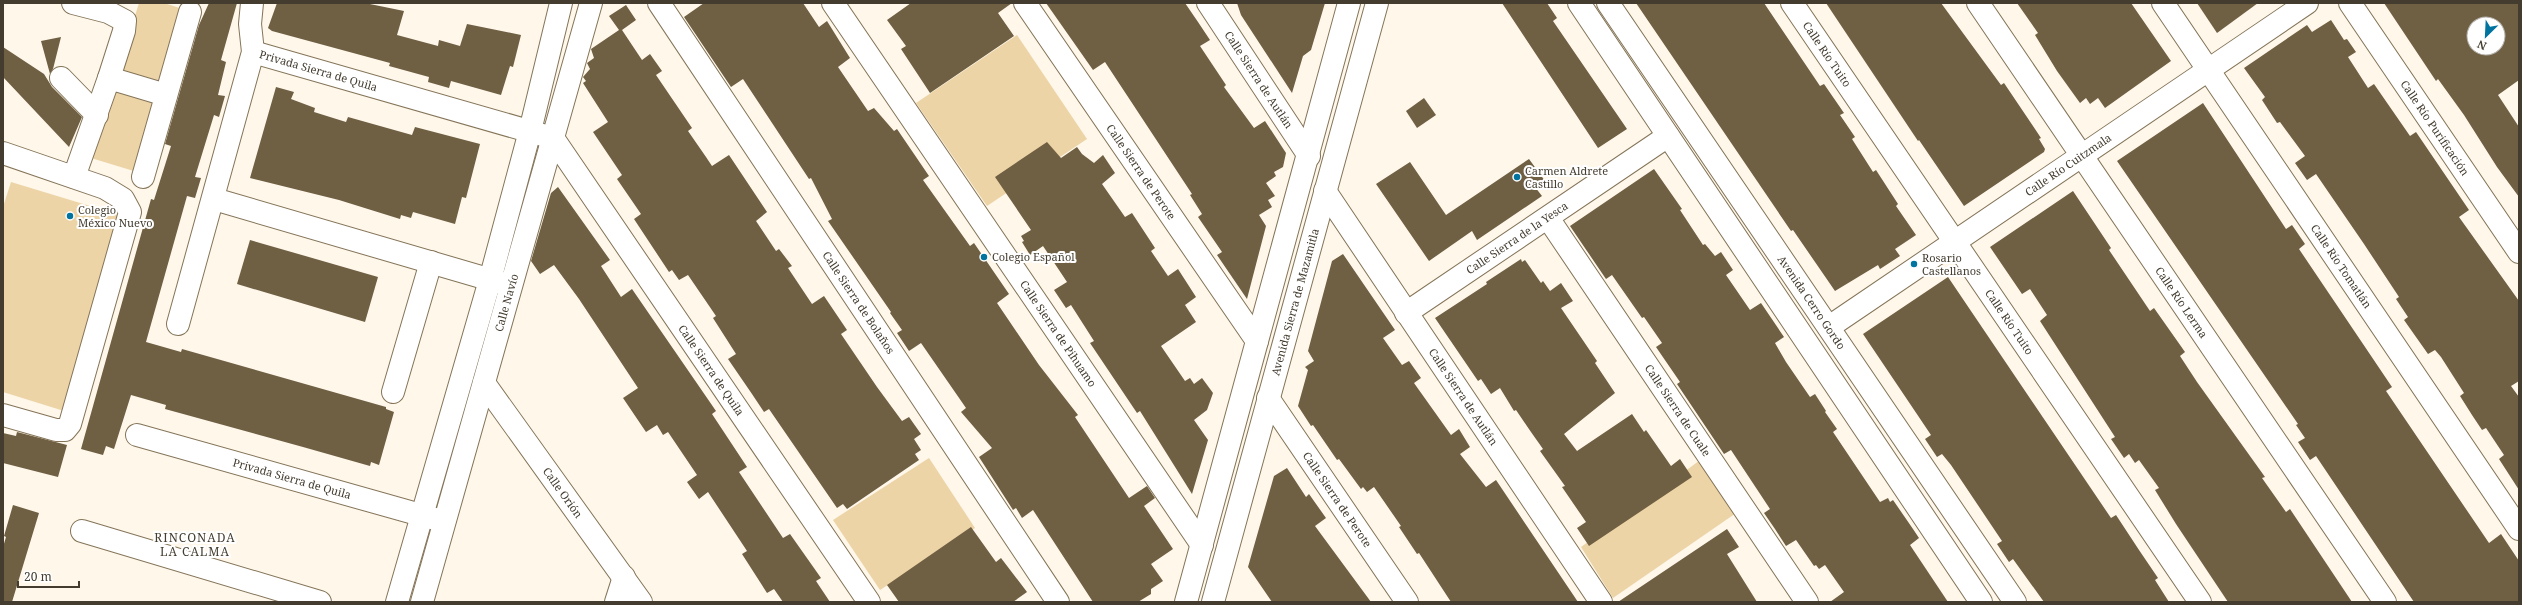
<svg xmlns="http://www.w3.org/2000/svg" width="2522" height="605" font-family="'Noto Serif',serif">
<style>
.green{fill:#edd4a7}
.building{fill:#6f5f43;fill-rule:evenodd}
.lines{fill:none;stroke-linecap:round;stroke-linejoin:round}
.minor-casing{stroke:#847458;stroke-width:24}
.minor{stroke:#fff;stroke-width:22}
.poi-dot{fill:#00749e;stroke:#fff;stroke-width:1.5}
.labels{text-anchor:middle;stroke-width:4;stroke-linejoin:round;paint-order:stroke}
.street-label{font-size:11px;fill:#433c2f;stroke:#fff}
.poi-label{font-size:11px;fill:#433c2f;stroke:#fff;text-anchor:start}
.neighbourhood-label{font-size:12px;letter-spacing:1px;fill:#433c2f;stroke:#fff}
</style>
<rect width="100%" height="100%" fill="#fef7ea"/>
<g class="green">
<polygon points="139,3 164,3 186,10 161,90 116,76"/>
<polygon points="1017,35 1087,139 987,206 916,103"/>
<polygon points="113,85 160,99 137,172 91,158"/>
<polygon points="11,182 123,216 64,411 3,392 3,207"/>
<polygon points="929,458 975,528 880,590 833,520"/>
<polygon points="1703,458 1739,511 1613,598 1581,547"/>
</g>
<g class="building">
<polygon points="209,3 237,3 221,60 226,62 218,95 225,96 219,117 214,115 195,177 201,178 195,198 187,196 146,342 181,352 182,349 386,407 386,409 394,412 379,465 371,462 370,466 303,447 165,409 166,405 131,395 114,449 106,446 103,455 81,449 151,199 154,200 171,146 165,144 199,25"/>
<polygon points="277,3 365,3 404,11 397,35 438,46 439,40 460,46 467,24 521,35 513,67 510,66 501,95 451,81 449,88 428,82 429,77 389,66 390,63 272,31 268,28"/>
<polygon points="704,3 803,3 819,27 827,21 850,58 838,67 868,111 874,108 894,131 897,129 929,176 923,180 970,246 974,243 1009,294 997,303 1039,365 1078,415 1075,417 1129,498 1147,486 1155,498 1144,506 1173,549 1151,564 1163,581 1151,589 1151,594 1138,602 1093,602 1033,510 1022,518 1016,508 1013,510 979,457 992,448 961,412 966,408 921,343 909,351 897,333 902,330 890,313 891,312 828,221 832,219 811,178 809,179 743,79 731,87 684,17"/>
<polygon points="911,3 1012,3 998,13 1014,36 930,93 901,49 906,46 887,20"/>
<polygon points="1046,3 1185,3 1198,22 1210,40 1200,46 1226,85 1224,87 1254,128 1265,121 1286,153 1283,167 1274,172 1276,176 1266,183 1275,196 1268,200 1272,207 1259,215 1266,226 1247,299 1217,255 1222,252 1198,217 1202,214 1190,195 1192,194 1105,62 1093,70"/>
<polygon points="1237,3 1325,3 1311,50 1303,56 1292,93 1241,15"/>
<polygon points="1502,3 1547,3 1557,18 1553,21 1627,129 1598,148"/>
<polygon points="1636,3 1764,3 1820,86 1824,84 1844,113 1840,115 1855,137 1852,139 1873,172 1876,170 1898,204 1896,206 1916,235 1895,249 1900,256 1880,269 1878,265 1835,291 1793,230 1791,231"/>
<polygon points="1826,3 1941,3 2001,85 2004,83 2041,138 2039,139 2045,149 2044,152 1964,206 1919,140 1918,141"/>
<polygon points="2017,3 2131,3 2171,61 2105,108 2098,98 2090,104 2086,98 2080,103 2057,71 2035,35 2038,33"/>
<polygon points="2197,3 2258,3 2217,33"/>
<path d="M2384,3H2519V80L2498,95L2519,127V197L2497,167L2464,115L2438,79L2436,81ZM2474,24H2498V48H2474Z"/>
<polygon points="626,5 636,20 622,30 642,60 650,54 662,71 656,75 692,128 688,131 706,157 712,166 729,155 767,212 756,221 776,251 779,249 792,266 788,268 812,304 824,296 847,330 841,334 877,387 902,421 909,417 921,434 914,439 921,450 915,454 919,460 847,509 843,504 837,508 769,409 764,412 752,394 728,359 736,354 713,318 716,316 688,275 679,280 672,270 669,272 634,219 641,214 617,179 622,175 593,132 608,122 583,83 586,81 583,77 590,69 587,63 594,58 591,49 619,30 609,16"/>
<polygon points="2331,20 2344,40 2347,39 2356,52 2348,57 2368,88 2374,84 2410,136 2416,132 2469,210 2459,217 2519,301 2519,381 2511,386 2519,397 2519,490 2499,459 2504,455 2486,428 2482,430 2472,415 2460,396 2464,393 2441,357 2435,350 2428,354 2404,320 2408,317 2396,299 2399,297 2364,244 2316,174 2307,180 2295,163 2305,156 2280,122 2277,123 2262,100 2265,97 2244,68 2307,25 2312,32"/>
<polygon points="61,37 53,69 50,74 41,41"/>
<polygon points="3,47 44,74 52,87 82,117 69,147 3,77"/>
<polygon points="276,87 294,92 291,99 315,108 314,112 346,122 348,117 412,135 415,127 480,144 466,198 462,197 455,224 413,212 411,218 401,215 400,219 339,200 250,178"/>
<polygon points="1424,98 1436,115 1417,128 1406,111"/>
<polygon points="2203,103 2286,229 2292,225 2305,244 2299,249 2392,387 2386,391 2489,543 2501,534 2519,561 2519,602 2414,602 2316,456 2310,460 2298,442 2305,438 2296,425 2298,424 2117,161"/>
<polygon points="1047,142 1061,158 1077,147 1082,154 1094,163 1103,155 1115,173 1102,184 1125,217 1132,213 1155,248 1151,251 1168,276 1178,269 1196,297 1185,305 1196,322 1161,346 1185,381 1190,378 1194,384 1202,378 1213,393 1207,410 1194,420 1208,440 1192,494 1140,411 1137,413 1090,343 1094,341 1071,305 1066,308 1054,290 1067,282 1043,246 1030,255 1022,242 1024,241 1021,236 1031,230 995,177"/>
<polygon points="1529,159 1545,181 1535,187 1542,196 1477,240 1472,231 1429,261 1376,184 1410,162 1446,215"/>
<polygon points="1654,169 1682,209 1680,210 1703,245 1705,244 1715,256 1721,252 1733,270 1726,275 1750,310 1761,303 1784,337 1775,343 1786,362 1810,397 1815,394 1826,411 1825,412 1837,429 1833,432 1880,502 1888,498 1890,502 1893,500 1913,529 1919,538 1910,545 1948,602 1830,602 1844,592 1825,565 1819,569 1816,565 1814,566 1796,540 1786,546 1775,529 1764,513 1770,509 1731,450 1724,454 1677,384 1680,382 1656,347 1662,343 1644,317 1642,318 1612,275 1606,279 1570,226"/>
<polygon points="558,187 610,260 601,266 621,297 632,289 716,411 712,414 747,467 739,472 783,538 790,534 821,578 816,581 830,602 783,602 774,589 767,593 742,554 747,551 708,492 699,499 687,482 697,475 668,432 663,435 657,425 646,432 623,398 638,388 579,299 554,265 540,274 531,261 551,193"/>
<polygon points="2073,191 2111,248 2109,250 2150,311 2154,308 2185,352 2180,356 2197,382 2265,477 2262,478 2286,512 2290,509 2352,602 2228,602 2176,524 2155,490 2159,488 2139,460 2135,463 2129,454 2124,458 2111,439 2115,437 2040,321 2047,315 2030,289 2022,294 1990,247"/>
<polygon points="250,240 378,277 365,322 237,284"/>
<polygon points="1343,254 1395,330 1383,338 1402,365 1409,361 1421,378 1414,383 1451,435 1459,429 1470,447 1460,454 1486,487 1496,480 1578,602 1451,602 1419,553 1417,554 1399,527 1401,526 1374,487 1367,492 1363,487 1361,489 1339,459 1337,460 1313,425 1311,426 1298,406 1308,370 1305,367 1314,361 1308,351 1332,261"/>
<polygon points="1521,259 1522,262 1525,260 1541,283 1543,281 1550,291 1561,283 1573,301 1561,308 1597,361 1595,363 1615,393 1564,434 1577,451 1632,414 1644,432 1646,430 1671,466 1680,459 1692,477 1589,546 1577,528 1586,522 1562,487 1565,486 1540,451 1543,449 1531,432 1516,410 1514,411 1500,388 1491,394 1481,379 1478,381 1435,318 1487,284 1486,282"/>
<polygon points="1948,277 2111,518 2116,515 2139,550 2158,578 2155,580 2169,602 2044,602 2013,559 2009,562 1997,544 2002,541 1951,465 1942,454 1937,457 1925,439 1931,435 1863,334"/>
<polygon points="17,432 67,445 58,477 3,463 3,433 16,436"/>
<polygon points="1287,468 1306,497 1309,494 1326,518 1315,526 1371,602 1272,602 1248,567 1274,476"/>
<polygon points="13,505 39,513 12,602 3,602 3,547 6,537 4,536"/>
<polygon points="971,527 996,562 1001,558 1027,592 1013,602 899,602 887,585"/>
<polygon points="1727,529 1739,547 1727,554 1757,602 1618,602"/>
</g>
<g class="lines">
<g class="minor-casing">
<g id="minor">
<polyline points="73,3 108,12 125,21 124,31 109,78"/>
<path id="s1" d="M659,3L1058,602"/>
<path id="s2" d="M833,3L1202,545"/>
<path id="s3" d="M1025,3L1257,341"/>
<path id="s4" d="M1208,3L1309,156"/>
<polyline points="1579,3 1981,602"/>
<path id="s5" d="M1608,3L2015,602"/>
<path id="s6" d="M1792,3L2200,602"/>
<path id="s7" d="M1978,3L2385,602"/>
<path id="s8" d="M2163,3L2519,529"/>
<path id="s9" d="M2350,3L2519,252"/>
<path id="s10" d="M253,52L553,138L869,602"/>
<polyline points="61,78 97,115"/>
<polyline points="3,153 105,188 123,199 130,212 70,424 65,430 56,430 3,415"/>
<polyline points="74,177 109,78 166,95"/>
<polyline points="143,177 190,12"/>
<path id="s11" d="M1325,191L1601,602"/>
<polyline points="214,199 505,284"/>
<path id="s12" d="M1548,218L1807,602"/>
<path id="s13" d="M1406,313L1668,136"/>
<polyline points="178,324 253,52 250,24 252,3"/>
<path id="s14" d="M1829,327L2307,3"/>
<path id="s15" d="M484,383L641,602"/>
<polyline points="393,392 431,262"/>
<path id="s16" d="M1268,398L1407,602"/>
<path id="s17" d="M137,435L435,519"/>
<polyline points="82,531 320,602"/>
<polyline points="397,602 490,280 530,131 561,3"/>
<path id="s18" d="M422,602L591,3"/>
<polyline points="616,602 624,577"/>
<polyline points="1186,602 1349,3"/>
<path id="s19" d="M1213,602L1377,3"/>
</g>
</g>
<use href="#minor" class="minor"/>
</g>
<g class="poi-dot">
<circle cx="1517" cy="177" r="4"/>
<circle cx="70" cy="216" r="4"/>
<circle cx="984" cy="257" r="4"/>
<circle cx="1914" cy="264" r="4"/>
</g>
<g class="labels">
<g class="street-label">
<text dy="4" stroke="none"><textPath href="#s6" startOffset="62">Calle Río Tuito</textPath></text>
<text dy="4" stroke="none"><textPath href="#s10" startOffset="68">Privada Sierra de Quila</textPath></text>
<text dy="4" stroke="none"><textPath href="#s4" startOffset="92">Calle Sierra de Autlán</textPath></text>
<text dy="4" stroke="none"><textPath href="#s9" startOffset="151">Calle Río Purificación</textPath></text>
<text dy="4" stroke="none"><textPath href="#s14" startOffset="289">Calle Río Cuitzmala</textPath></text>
<text dy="4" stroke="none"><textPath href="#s3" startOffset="205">Calle Sierra de Perote</textPath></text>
<text dy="4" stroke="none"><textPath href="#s13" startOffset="134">Calle Sierra de la Yesca</textPath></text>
<text dy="4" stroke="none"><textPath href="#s8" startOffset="318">Calle Río Tomatlán</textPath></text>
<text dy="4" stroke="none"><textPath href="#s18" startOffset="311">Calle Navío</textPath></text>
<text dy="4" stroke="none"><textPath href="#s19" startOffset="311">Avenida Sierra de Mazamitla</textPath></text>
<text dy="4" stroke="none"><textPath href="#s5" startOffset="362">Avenida Cerro Gordo</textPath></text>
<text dy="4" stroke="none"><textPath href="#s7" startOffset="362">Calle Río Lerma</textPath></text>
<text dy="4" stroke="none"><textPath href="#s1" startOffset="360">Calle Sierra de Bolaños</textPath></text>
<text dy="4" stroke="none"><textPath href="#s6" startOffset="386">Calle Río Tuito</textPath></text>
<text dy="4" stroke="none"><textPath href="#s2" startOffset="400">Calle Sierra de Pihuamo</textPath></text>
<text dy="4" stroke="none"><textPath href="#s10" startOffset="593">Calle Sierra de Quila</textPath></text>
<text dy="4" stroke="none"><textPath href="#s11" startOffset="248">Calle Sierra de Autlán</textPath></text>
<text dy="4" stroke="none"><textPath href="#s12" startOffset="232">Calle Sierra de Cuale</textPath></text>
<text dy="4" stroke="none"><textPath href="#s17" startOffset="161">Privada Sierra de Quila</textPath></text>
<text dy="4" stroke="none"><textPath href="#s15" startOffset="135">Calle Orión</textPath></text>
<text dy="4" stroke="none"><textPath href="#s16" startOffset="123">Calle Sierra de Perote</textPath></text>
</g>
<g class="poi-label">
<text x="1525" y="175">Carmen Aldrete<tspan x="1525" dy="13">Castillo</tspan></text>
<text x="78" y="214">Colegio<tspan x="78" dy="13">México Nuevo</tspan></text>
<text x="992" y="261">Colegio Español</text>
<text x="1922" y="262">Rosario<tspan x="1922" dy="13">Castellanos</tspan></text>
</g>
<g class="neighbourhood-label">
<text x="195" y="542">RINCONADA<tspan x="195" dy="14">LA CALMA</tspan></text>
</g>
</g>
<rect width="2522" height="605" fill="none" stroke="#433c2f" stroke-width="8"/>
<g transform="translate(2486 36) rotate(204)"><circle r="19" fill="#ffffff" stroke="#b4b1ac"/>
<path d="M0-3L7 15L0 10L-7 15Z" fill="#00749e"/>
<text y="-6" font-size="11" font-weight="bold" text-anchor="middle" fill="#433c2f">N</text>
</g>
<path d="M18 581v6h61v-6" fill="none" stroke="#433c2f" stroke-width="2"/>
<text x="24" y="581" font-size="12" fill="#433c2f" stroke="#ffffff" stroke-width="3" paint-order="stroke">20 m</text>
</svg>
